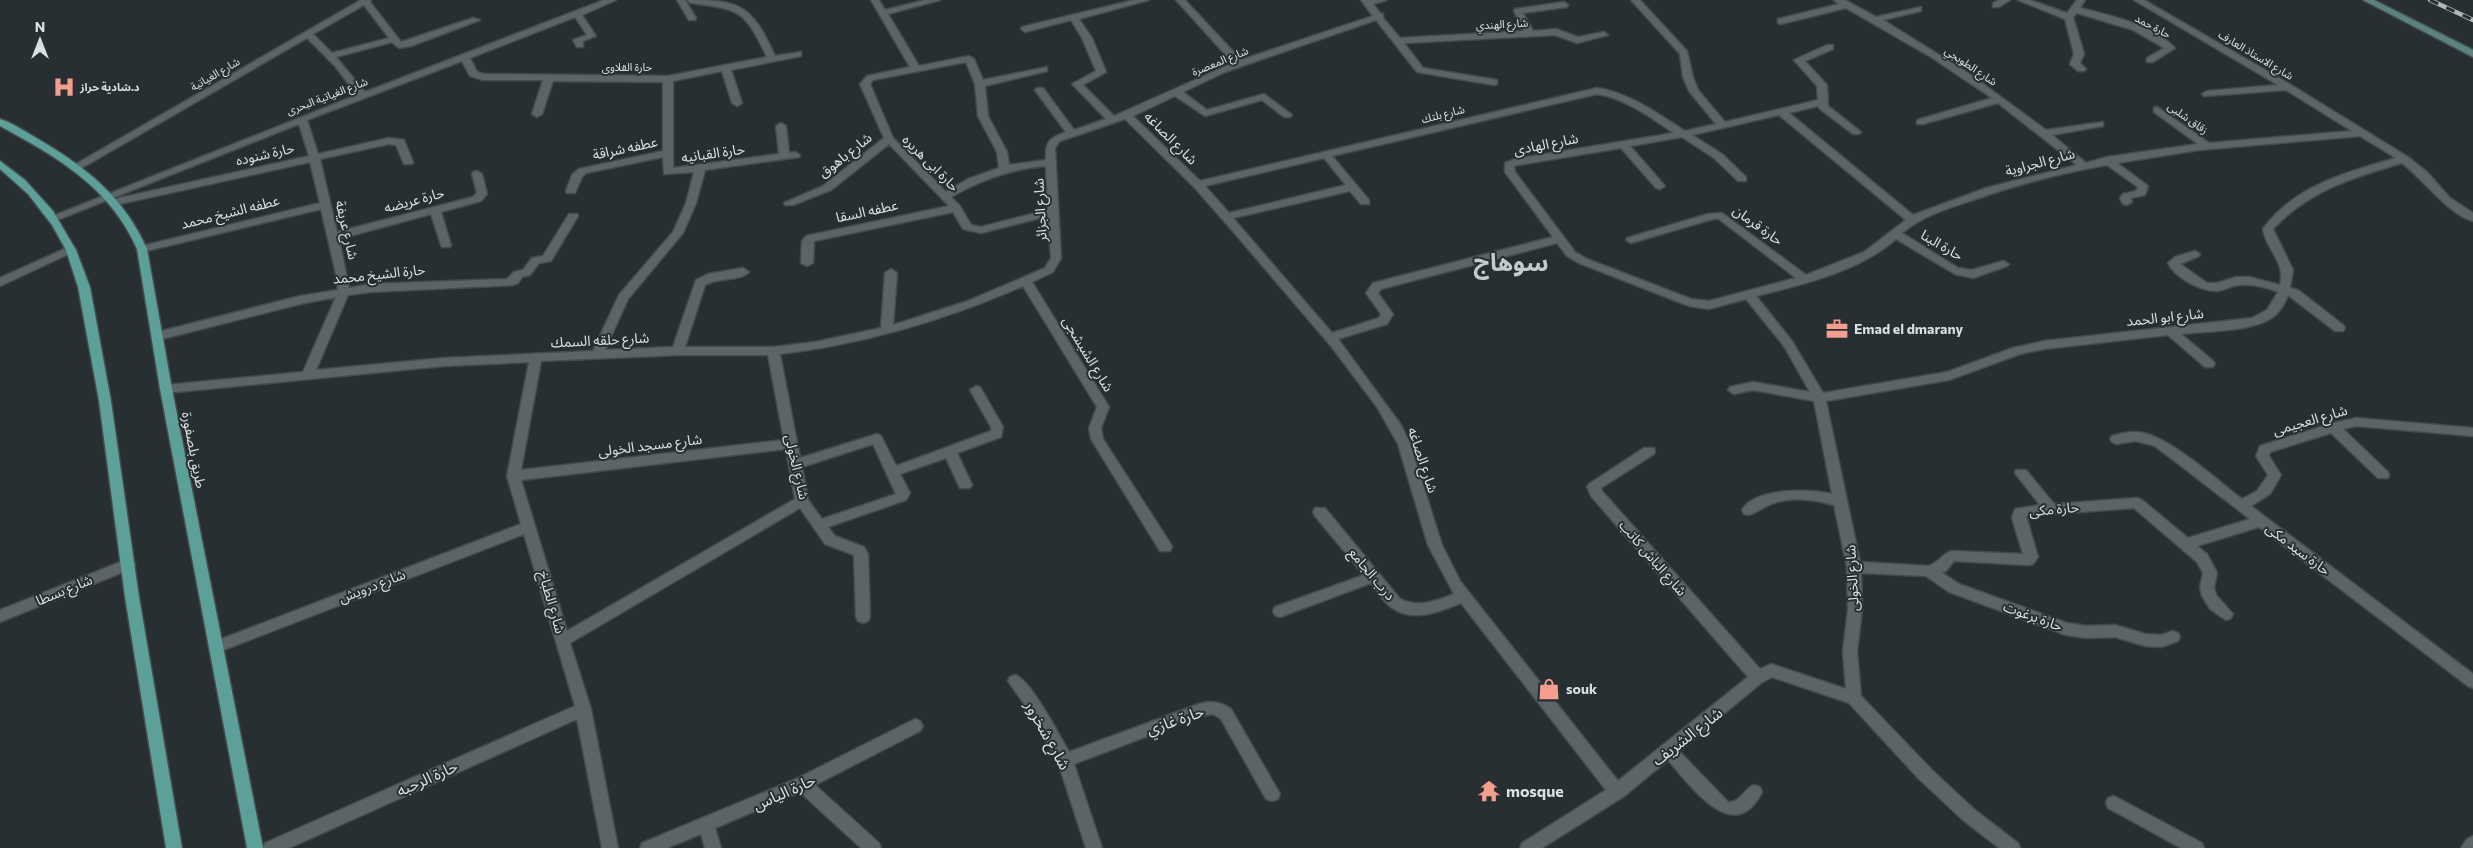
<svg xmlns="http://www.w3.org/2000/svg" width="2473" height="848" font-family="Commissioner,'Noto Sans Arabic',sans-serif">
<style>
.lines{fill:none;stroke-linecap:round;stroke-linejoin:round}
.street-casing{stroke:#444b4e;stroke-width:3}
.secondary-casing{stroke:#444b4e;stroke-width:3}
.primary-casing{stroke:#444b4e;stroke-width:3}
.street{fill:#5b6568;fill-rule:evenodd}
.secondary{fill:#5c8280;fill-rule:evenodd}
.primary{fill:#5ca099;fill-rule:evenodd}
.rail-casing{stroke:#b3b9bb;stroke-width:4.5}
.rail{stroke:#272f32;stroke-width:3;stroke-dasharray:9;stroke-linecap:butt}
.labels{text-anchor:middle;stroke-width:4;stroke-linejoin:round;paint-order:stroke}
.far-street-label{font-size:11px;fill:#dbe0e2;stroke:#272f32}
.far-poi-label{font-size:11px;font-weight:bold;fill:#dbe0e2;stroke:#272f32;text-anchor:start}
.street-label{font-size:14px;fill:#dbe0e2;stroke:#272f32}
.poi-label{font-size:14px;font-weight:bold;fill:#dbe0e2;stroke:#272f32;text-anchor:start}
.near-street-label{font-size:16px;fill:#dbe0e2;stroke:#272f32}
.near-poi-label{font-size:16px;font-weight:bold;fill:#dbe0e2;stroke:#272f32;text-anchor:start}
.town-label{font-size:24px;font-weight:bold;fill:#c1cccf;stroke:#272f32}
</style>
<rect width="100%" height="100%" fill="#272f32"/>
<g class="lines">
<g class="street-casing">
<g id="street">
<path d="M361,0H371L370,2L401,42L473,18L480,20L411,46L399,48L392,42L336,57L365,92L604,0H616L582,15L596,36L583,41V47H577L573,40L587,35L575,17L470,58L477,72L484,74L668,76L767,57C745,11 741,9 691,3L687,0C742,0 752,6 775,56L801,52V56L731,70L742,103L737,106L732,103L722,71L673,81V168L779,154L776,126L781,123L786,126L789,153L795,152L800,155L799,157L705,170L696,203L683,233L628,299L605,350L673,347L696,280L708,274L743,268L749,272C739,282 717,277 705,285L685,347H773L815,342L881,328L885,273L891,269L897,273L893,325L968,301L1045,268L1051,258L1048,216L981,233L963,229L953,212L814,241L813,263L807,266L801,263L802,241L806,236L949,206L889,144L831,190L793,205H785L784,203L823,186L884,138L860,84L867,76L910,67L871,0H879L885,10L925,0H940L888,14L919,66L969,56L974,59L983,80L1047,67V71L985,86L988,116L1007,152L1009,165L1046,160C1045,142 1049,138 1066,132L1035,90L1037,88H1043L1074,130L1106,119L1072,84L1096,71L1082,38L1071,20L1025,32L1021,29L1022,27L1134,0H1149L1079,19L1092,38L1106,72L1083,85L1114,116L1233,63L1176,0H1185L1241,60L1373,16L1361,0H1387L1373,4L1380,13L1383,14V18L1400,38L1524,31L1514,11L1515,9L1564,2L1568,5L1567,7L1523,13L1533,31L1556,29L1578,37L1604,32L1608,35L1577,43L1555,35L1404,43L1423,68L1497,80V84L1494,85L1417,72L1376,20L1225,72L1183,92L1207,110L1264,94L1292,115L1290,117H1284L1262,100L1205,116L1175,96L1133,116L1200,181L1597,88C1630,93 1658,114 1685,131L1716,124L1689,91L1683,77L1680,54L1631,0H1640L1687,51L1693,77L1698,90L1725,122L1818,100L1817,86L1794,60L1827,45H1833V49L1805,61L1827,85L1828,106L1861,132L1859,134H1853L1820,109L1818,106L1789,113L1913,215L1986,188L2077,165L1998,103L1923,124H1917V120L1992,98L1931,57L1846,8L1781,24L1778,23V19L1839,4L1834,0H1845L1876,17L1921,7V11L1883,20L1968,73L2046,130L2103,122V126L2052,135L2086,163L2107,157L2198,144L2154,112V108L2157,107L2209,143L2352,131L2286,90L2204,96L2202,94L2207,91L2278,85L2134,0H2144L2291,85L2408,157L2427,172L2450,198L2473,213V221C2449,215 2423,179 2402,163C2354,177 2308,191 2273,229L2293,270L2290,288L2298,290L2343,325L2345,328L2343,331H2335L2288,295C2285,303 2280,312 2273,317C2252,332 2206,331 2181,334L2213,361L2215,364L2213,367H2205L2168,335L2044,349L2020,354L1949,380L1826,401L1860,562L1929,566C1939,562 1942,554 1952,551L2023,554L2012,518L2015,509L2040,505L2015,473L2016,470H2026L2054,504L2137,498L2142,500L2188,538L2250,519L2155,446L2136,441L2116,444L2112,442L2110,439L2112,436C2119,434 2127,432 2135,432C2164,431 2218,481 2242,499L2257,491L2268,475L2256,456L2260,446L2333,423L2356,418L2473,428V436L2356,426L2343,429L2388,472L2389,475L2388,478H2378L2331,433L2270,452L2269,456L2281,475L2270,494L2251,506L2473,674V688L2468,686L2259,527L2197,546L2207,554L2217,573L2214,587L2216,595L2233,614L2231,618L2226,620L2210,609L2202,596L2200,587L2203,573L2197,562L2134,508L2026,516L2038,557L2033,564L2028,565L1954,561L1946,571L1941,572L1959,584L2067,623L2087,626L2115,625L2145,634L2161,635L2173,631L2178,633L2180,637L2178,641L2161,647L2145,646L2115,637L2087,638L2066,635L1949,592L1926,576L1861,573L1862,609L1857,652L1861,696L1931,769L1975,810L2018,843L2020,848H1999L1963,820L1919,779L1849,703L1772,677L1761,683L1679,751L1728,802C1740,803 1744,789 1754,785L1760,787L1762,792C1734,848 1690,785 1668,760L1623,797L1542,848H1520L1522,843L1606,790L1461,603C1439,612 1412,623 1391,607C1383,602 1377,591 1371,583L1280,617L1275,615L1273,611L1275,607L1364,575L1315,516L1313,512L1315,508H1325L1400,599C1419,608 1436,601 1454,594L1428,545L1398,444L1377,407L1331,346L1231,229L1194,187L1125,119L1060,141L1055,148L1061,258L1053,272L1032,282L1109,407L1101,428L1103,439L1170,543L1172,547L1170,551H1160L1091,439L1089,428L1097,407L1023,286C945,320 864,344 780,354L800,458L877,434L881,436L896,466L991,431V427L970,390L976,386L980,387L1003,427L1001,437L957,453L972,485L970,488H960L946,458L900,474L910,493L906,500L828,527L835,536L864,547L868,554L870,617L868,621L863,623L858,621L856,617L854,555L825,544L800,508L570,643L591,709L618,848H602L577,719L289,848H263L265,843L575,706L524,534L221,651L216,653L211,651L209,647L211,643L521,524L507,476L529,362L444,366L166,393L160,389L166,385L303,372L336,297L300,304L158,340L152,336L158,332L300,296L338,290L336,274L321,209L142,252L137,249L142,246L320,203L310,162L115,205L110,202L115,199L309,156L299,124L57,220H49L48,218L357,95L335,66L307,38L78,170L74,171L69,168ZM364,5L389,38L332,53L313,34ZM462,61L470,76L483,80H543L532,114L537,117L542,114L553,81L663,82V151L579,169L572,175L566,191L567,193H575L582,177L586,173L663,157L664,174L694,172L686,203L673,232L619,295L593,351L444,358L316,370L348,295L370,292L513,285L518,283L522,277L530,275L539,263L551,261L578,216L577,214H569L543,256L532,258L523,270L514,272L507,279L370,284L349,288L339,239L431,214L441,245L442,247H450L451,245L441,212L481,201L487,194L482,174L477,171L473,172L472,174L477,193L473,197L337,232L320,159L389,144L396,145L404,164H412L413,162L404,140L389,138L318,154L307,120ZM966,62L975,84L978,116L997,152L999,168L968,179L946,192L893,138L870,84L873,80ZM1597,94C1625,98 1651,118 1674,133L1515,159L1505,163V172L1553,237L1373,283L1366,293L1381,314L1379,318L1332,333L1233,218L1350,191L1361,204H1369V200L1332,156ZM1779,115L1906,220L1864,252L1806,275L1722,213L1708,214L1627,238L1626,240L1631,243L1713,219H1719L1796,278L1709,301L1691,299L1587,259L1575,252L1515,172L1514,166L1518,165L1621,148L1656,188L1660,189L1665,186L1630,146L1682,137L1714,158L1738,181H1746V177L1722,154L1692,135ZM2360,136L2396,158C2347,172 2294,186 2263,229C2266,250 2286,261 2280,285L2249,277H2236L2217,283H2207L2180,264L2199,256L2200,254L2195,251L2175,257L2168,263C2175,278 2201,291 2217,291C2225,290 2232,285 2240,285C2253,284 2266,287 2278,292L2267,310L2252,318L2044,341L2013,348L1947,372L1823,393L1792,341L1756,296C1804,284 1858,272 1896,239L1955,274L1973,278L2007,266L2009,264L2003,261L1972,270L1958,268L1902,233C1922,216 1946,209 1970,201C2015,185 2061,173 2107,165L2138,187L2136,191L2123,194L2120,198L2123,204L2127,205L2132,202L2131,198L2145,195L2148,186L2117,163L2199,150ZM1324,158L1346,185L1229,213L1205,186ZM1046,166L1048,210L981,227L971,225L960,206L951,197C982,179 1011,169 1046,166ZM1557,243L1567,256L1579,263L1689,306L1709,309L1746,299L1784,346L1810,392L1753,382L1730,387L1728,390L1734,394L1753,390L1814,401L1832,494C1811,489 1755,487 1742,510L1744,514L1749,515C1758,512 1765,506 1774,503C1794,496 1815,500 1834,505L1847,567L1848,609L1843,652L1846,689L1771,664L1760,669L1602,491L1601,488L1604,486L1654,454L1655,451L1654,448H1644L1589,484L1587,487L1591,496L1748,677L1618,781L1460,581L1442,545L1410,444L1401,425L1338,339L1387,324L1393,314L1378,293L1381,289ZM678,355H768L784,440L521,470L541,361ZM873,444L896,494L822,519L808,500L802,467ZM786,449L795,499L567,631L521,480Z"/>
<polygon points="677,0 685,0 696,18 695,20 689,20"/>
<polygon points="1999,0 2010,0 1999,7 1993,7 1993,3"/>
<path d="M2018,0H2030L2067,13L2077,0H2085L2080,8C2111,16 2152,24 2175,48L2153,62H2147V58L2164,48L2133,30L2077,13L2073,17L2084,54L2080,63L2086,69L2084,71H2078L2070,64L2074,54L2065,19Z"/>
<polygon points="71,246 76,249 75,251 0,286 0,278"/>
<polygon points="128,559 133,560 135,564 133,568 0,622 0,610"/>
<path d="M1015,675C1031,680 1059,735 1069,752L1199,704C1211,700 1221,702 1231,709L1280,794L1278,799L1272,801L1266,799L1221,719L1213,714L1200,716L1074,764L1102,848H1086L1058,762L1029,711L1008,681L1010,677Z"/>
<polygon points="915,719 920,721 923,726 920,731 815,785 879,843 881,848 861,848 800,792 715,828 721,848 705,848 701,834 667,848 640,848 642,843 796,779"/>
<polygon points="2114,796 2202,843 2204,848 2181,848 2108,808 2106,803 2108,798"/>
<polygon points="2473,836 2473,848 2461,848 2467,839"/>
</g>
</g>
<g class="secondary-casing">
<polygon id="secondary" points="2363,0 2374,0 2473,50 2473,57"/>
</g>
<g class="primary-casing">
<g id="primary">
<path d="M0,119C13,123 26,132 38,139C86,167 124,197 147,249L172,389L263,848H247L160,389L137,249C110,187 57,157 0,126Z"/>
<polygon points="0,161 25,180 53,211 76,250 90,287 111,401 139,597 182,848 166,848 125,597 99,401 78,287 66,250 52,225 28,194 0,169"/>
</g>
</g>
<use href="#street" class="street"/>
<use href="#secondary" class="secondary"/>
<use href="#primary" class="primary"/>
<g class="rail-casing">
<polyline id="rail" points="2430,0 2473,20"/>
</g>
<use href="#rail" class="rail"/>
</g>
<defs>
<g id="hospital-bare" transform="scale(1.725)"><path d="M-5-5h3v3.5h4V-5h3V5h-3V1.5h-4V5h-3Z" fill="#f59d8e" stroke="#272f32" stroke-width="2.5" paint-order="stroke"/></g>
<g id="office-bare" transform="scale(1.725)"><path d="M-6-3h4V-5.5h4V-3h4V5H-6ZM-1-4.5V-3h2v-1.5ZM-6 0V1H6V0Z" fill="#f59d8e" stroke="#272f32" stroke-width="2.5" paint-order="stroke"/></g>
<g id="shop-bare" transform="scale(1.725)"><path d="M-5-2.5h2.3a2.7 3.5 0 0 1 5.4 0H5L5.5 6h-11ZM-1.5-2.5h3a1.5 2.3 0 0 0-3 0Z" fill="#f59d8e" stroke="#272f32" stroke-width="2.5" paint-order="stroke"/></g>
<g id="temple-bare" transform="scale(1.725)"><path d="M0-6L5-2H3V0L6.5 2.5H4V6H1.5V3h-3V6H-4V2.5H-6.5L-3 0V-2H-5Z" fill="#f59d8e" stroke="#272f32" stroke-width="2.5" paint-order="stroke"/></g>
</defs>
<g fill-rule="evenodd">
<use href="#hospital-bare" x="64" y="87"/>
<use href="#office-bare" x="1837" y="329"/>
<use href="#shop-bare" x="1549" y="689"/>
<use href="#temple-bare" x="1489" y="791"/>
</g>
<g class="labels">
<g class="far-street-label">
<text transform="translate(1502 24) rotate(-3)" y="4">شارع الهندي</text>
<text transform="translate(2153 26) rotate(28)" y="4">حارة حمد</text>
<text transform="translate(2256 55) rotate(31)" y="4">شارع الاستاذ العارف</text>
<text transform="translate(1220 61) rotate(-22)" y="4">شارع المعصرة</text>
<text transform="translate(1971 66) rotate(34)" y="4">شارع الطوبجي</text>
<text x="627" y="71">حارة القلاوى</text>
<text transform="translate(215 74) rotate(-30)" y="4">شارع الغياتية</text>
<text transform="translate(327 96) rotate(-21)" y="4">شارع الغياتية البحرى</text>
<text transform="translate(1443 114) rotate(-14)" y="4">شارع بلتك</text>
<text transform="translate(2188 118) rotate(35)" y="4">زقاق شلبى</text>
</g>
<g class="far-poi-label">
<text x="80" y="91">د.شادية حراز</text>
</g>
<g class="street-label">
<text transform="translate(1171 138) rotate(45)" y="5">شارع الصاغه</text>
<text transform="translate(1546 144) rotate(-11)" y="5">شارع الهادى</text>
<text transform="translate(625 148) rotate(-12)" y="5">عطفه شراقة</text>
<text transform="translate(713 153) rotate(-8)" y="5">حارة القبانيه</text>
<text transform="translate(265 154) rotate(-13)" y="5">حارة شنوده</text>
<text transform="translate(845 155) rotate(-38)" y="5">شارع باهوق</text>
<text transform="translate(2040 162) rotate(-15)" y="5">شارع الجراوية</text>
<text transform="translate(931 163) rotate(45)" y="5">حارة ابى هريره</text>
<text transform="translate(414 200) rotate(-15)" y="5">حارة عريضه</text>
<text transform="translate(1040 210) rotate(-93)" y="5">شارع الجزائر</text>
<text transform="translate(867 211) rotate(-12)" y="5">عطفه السقا</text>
<text transform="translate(230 212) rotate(-14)" y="5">عطفه الشيخ محمد</text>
<text transform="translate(1758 225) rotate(36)" y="5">حارة قرمان</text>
<text transform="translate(347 230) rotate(77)" y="5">شارع عريفة</text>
<text transform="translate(1942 245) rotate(30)" y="5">حارة البنا</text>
<text transform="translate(379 274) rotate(-6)" y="5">حارة الشيخ محمد</text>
<text transform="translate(2165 317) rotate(-6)" y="5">شارع ابو الحمد</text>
<text transform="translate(600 340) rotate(-3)" y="5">شارع حلقه السمك</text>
<text transform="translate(1088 354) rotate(59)" y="5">شارع الشبشجى</text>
<text transform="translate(2310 420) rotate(-16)" y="5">شارع العجيمى</text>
<text transform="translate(650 445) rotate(-7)" y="5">شارع مسجد الخولى</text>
<text transform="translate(194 450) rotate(79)" y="5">طريق بلصفورة</text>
<text transform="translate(1423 460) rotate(72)" y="5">شارع الصاغه</text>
<text transform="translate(797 467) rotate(77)" y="5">شارع الخولى</text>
<text transform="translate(2054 509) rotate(-5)" y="5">حارة مكى</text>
<text transform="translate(2298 549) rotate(37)" y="5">حارة سيد مكى</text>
<text transform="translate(1653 558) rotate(49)" y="5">شارع الباش كاتب</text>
<text transform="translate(1372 574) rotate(50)" y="5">درب الجامع</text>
<text transform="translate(1852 578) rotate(-93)" y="5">شارع الخولى</text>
<text transform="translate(372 586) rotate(-21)" y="5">شارع درويش</text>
<text transform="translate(64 590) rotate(-22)" y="5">شارع بسطا</text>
<text transform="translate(552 602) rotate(74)" y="5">شارع الطباخ</text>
<text transform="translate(2033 616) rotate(20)" y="5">حارة برغوت</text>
</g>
<g class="poi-label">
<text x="1854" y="334">Emad el dmarany</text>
<text x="1566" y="694">souk</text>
</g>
<g class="near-street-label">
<text transform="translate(1175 720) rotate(-19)" y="6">حارة غازي</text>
<text transform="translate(1048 735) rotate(61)" y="6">شارع شخرور</text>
<text transform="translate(1687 736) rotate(-38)" y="6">شارع الشريف</text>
<text transform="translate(427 778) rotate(-24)" y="6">حارة الرحبه</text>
<text transform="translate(784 792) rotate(-24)" y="6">حارة الياس</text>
</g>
<g class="near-poi-label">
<text x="1506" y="797">mosque</text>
</g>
<g class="town-label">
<text x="1511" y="271">سوهاج</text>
</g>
</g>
<g transform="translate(40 40)" stroke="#272f32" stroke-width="4" paint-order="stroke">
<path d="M0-4L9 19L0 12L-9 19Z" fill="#dbe0e2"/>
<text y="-8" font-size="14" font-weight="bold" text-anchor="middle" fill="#dbe0e2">N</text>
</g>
</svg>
